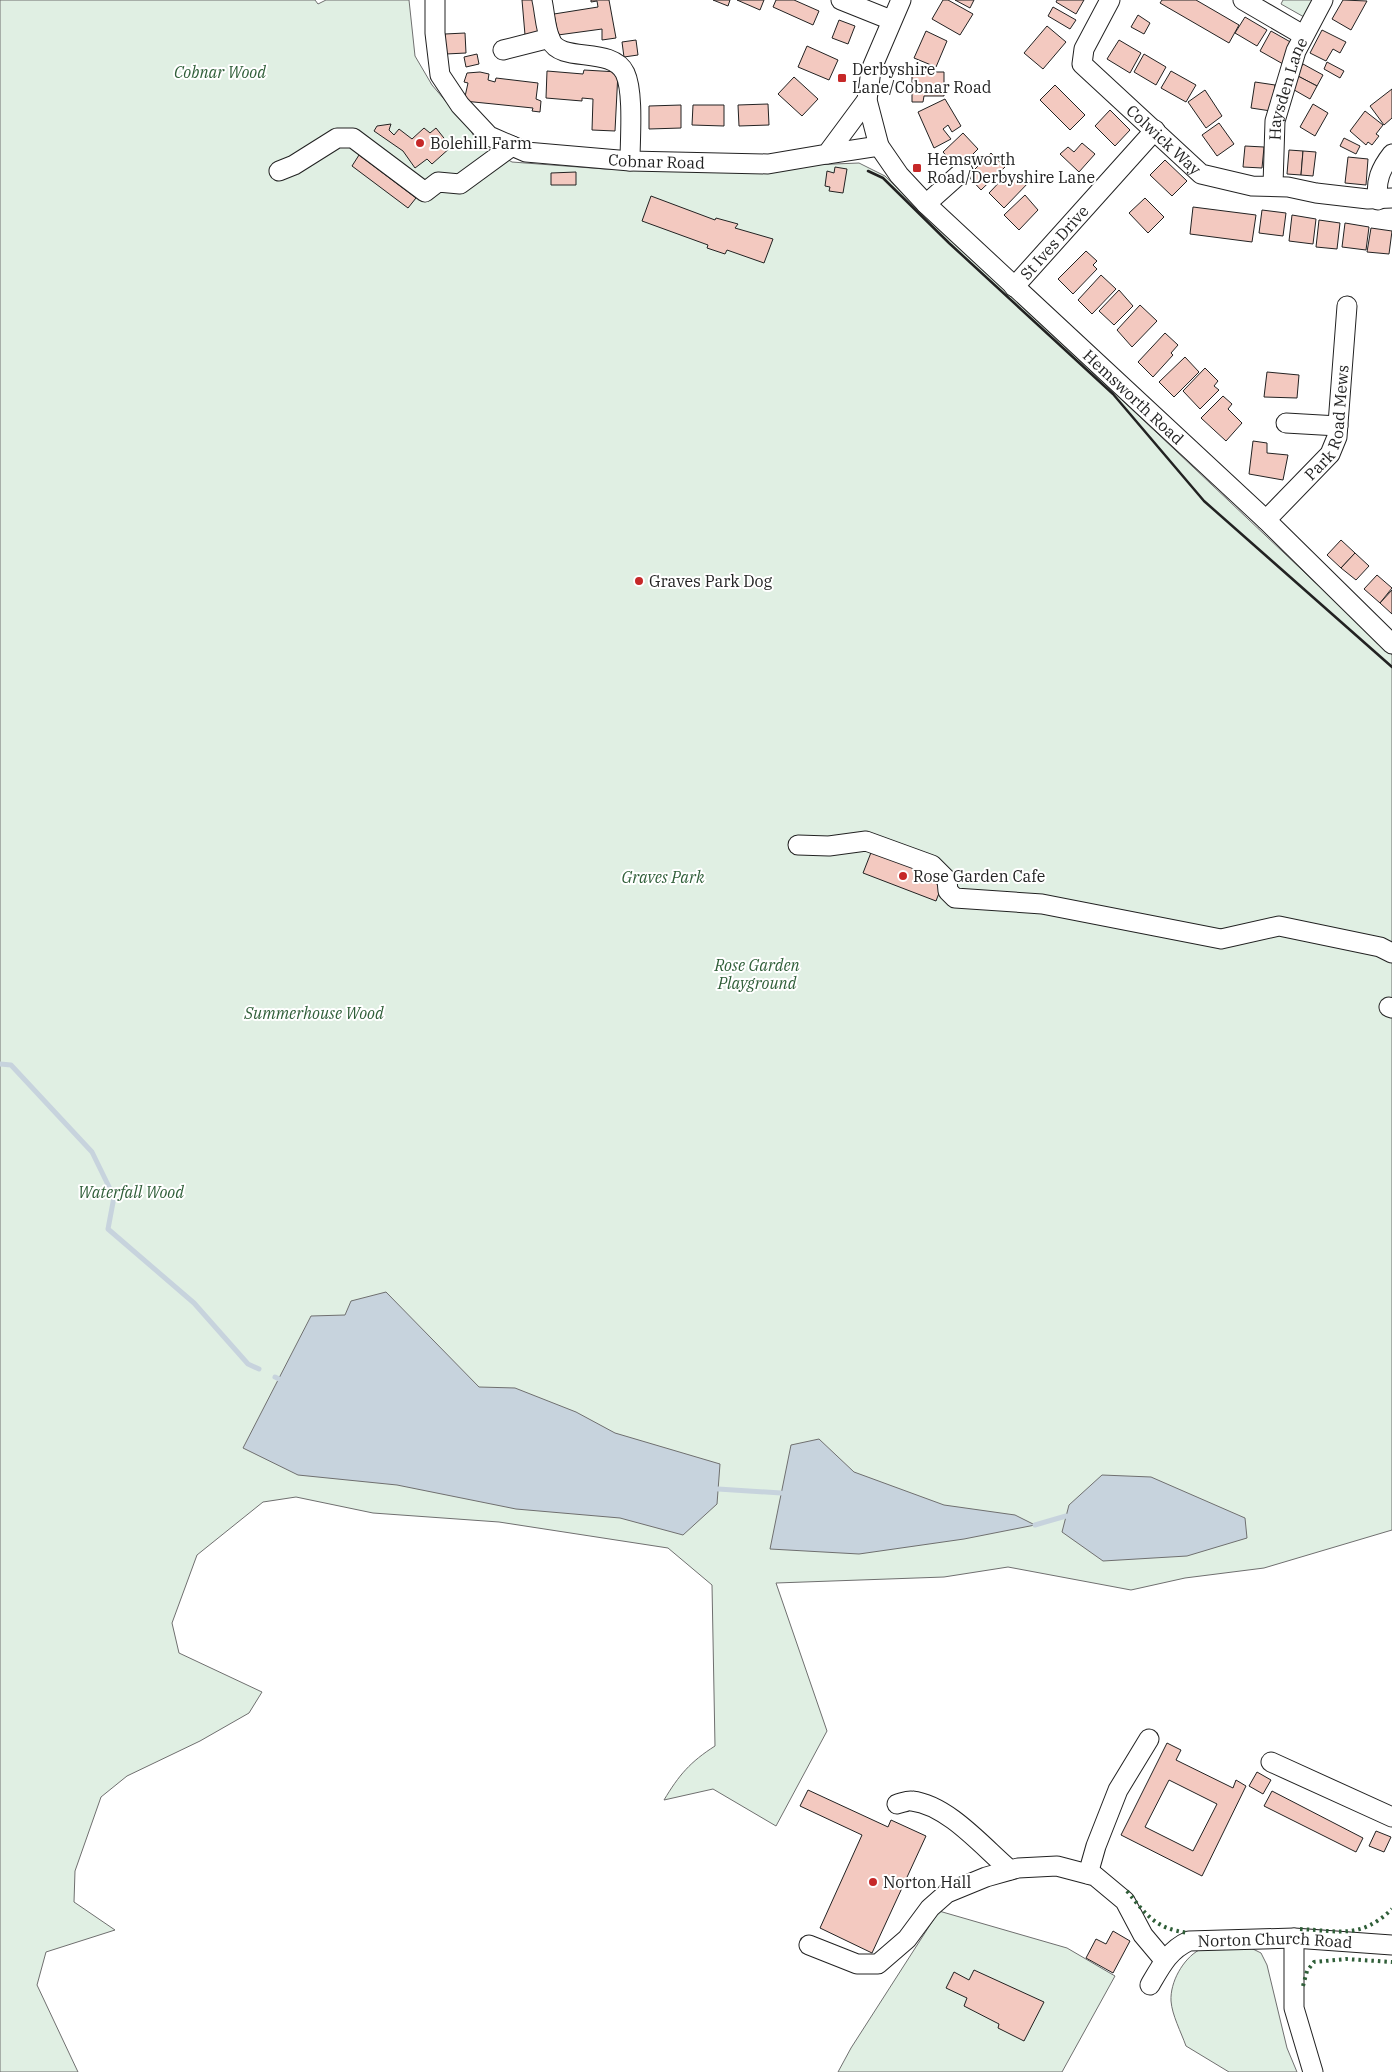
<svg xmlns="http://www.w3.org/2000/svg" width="1392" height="2072" font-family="'IBM Plex Serif',serif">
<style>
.green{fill:#e0efe3;stroke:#6f6f6f}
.water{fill:#c7d3dd;stroke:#6f6f6f}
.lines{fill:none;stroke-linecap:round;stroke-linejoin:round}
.stream{stroke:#c7d3dd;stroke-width:5}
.building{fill:#f3c9c0;stroke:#222;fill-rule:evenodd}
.minor-casing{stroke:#222;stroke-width:21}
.minor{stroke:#fff;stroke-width:19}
.hedge{stroke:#2f5e38;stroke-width:4;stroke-dasharray:2.5 4;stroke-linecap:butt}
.wall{stroke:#222;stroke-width:2.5}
.poi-dot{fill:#c62828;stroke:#fff;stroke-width:2}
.labels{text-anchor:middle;stroke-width:4;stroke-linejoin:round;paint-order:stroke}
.poi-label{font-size:16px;fill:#222;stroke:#fff;text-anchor:start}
.park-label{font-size:16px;font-style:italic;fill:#2f5e38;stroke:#fff}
.street-label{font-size:16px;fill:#222;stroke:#fff}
</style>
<rect width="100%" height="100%" fill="#fff"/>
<g class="green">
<path d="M0,0H315L318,4L326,0H409L415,56L432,85L471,131L477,142L512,162L605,169H711L859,163L885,176L1392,655V1530L1264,1568L1185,1578L1131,1590L1008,1567L944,1577L776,1583L827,1731L776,1826L713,1789L664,1800C679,1775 690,1762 715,1746L712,1585L668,1548L499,1522L373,1513L296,1497L263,1502L197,1555L172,1623L179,1653L262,1692L249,1713L200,1741L127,1776L101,1797L75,1871L74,1902L115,1930L46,1952L37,1985L78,2072H0Z"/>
<polygon points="1283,0 1314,0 1304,17 1281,4"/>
<polygon points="939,1911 1067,1948 1115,1976 1062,2072 838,2072 851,2048"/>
<path d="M1251,1948L1261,1953L1267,1965L1287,2048L1297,2072H1229L1186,2046C1181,2032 1172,2015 1171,2001C1170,1982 1183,1959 1199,1950Z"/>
</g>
<g class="water">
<polygon points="386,1292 479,1387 515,1388 576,1412 615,1433 720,1464 717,1504 683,1535 620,1518 516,1509 397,1485 298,1475 243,1448 311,1316 345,1315 351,1301"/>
<polygon points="819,1439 854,1472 944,1505 1015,1515 1035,1525 964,1539 859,1554 770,1549 791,1445"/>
<polygon points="1102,1475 1151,1477 1245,1518 1247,1538 1187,1556 1103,1561 1062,1532 1069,1505"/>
</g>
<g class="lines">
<g class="stream">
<polyline points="0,1064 11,1065 92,1152 114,1197 108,1229 194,1303 248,1364 259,1369"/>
<polyline points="275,1377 279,1379"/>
<polyline points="718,1489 781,1493"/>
<polyline points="1035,1525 1066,1516"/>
</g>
</g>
<g class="building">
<polygon points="522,0 536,0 539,33 525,35"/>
<polygon points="591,0 609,0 616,38 602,40 602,29 558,35 554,14 598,7 597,1 591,2"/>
<polygon points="713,0 730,0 728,6"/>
<polygon points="737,0 764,0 760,10"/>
<polygon points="776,0 794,0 819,11 813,25 773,7"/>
<polygon points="943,0 948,0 973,14 960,35 932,19"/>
<polygon points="955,0 974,0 970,8"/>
<polygon points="1057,0 1084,0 1076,14 1056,2"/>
<polygon points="1162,0 1196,0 1239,25 1229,43 1160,3"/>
<polygon points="1343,0 1367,1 1351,30 1332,19"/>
<polygon points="1053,7 1076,20 1070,29 1048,16"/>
<polygon points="1138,15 1150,23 1144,34 1131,27"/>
<polygon points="1245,17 1267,30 1257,46 1235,33"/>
<polygon points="839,20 855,26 848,44 832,38"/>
<polygon points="1047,26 1066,42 1043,69 1024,53"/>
<polygon points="1322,30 1346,42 1340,53 1333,49 1326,61 1310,53"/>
<polygon points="926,31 947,41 936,67 914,58"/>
<polygon points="1271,31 1294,44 1283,64 1260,51"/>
<polygon points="465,33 466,53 446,54 445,34"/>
<polygon points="636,40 638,55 624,57 622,42"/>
<polygon points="1119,40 1141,53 1130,73 1107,59"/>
<polygon points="807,46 838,60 829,80 798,67"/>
<polygon points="477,54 479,64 466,67 464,57"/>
<polygon points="1144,54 1166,67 1156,85 1134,72"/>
<polygon points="1327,62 1344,71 1340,78 1324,69"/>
<polygon points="1303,64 1323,75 1317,86 1296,75"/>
<polygon points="584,70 618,72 615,131 592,130 593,99 582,98 582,101 546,98 547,71 583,74"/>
<polygon points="1171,71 1196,85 1186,102 1161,88"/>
<polygon points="480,72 489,74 488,80 495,82 496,78 538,83 536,99 541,101 540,112 532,111 533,108 464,101 468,83 464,82 467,73"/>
<polygon points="912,72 944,72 944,96 924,96 923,102 912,102"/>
<polygon points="1296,75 1317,86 1310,99 1289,87"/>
<polygon points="794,77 818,99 802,116 778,94"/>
<polygon points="1255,82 1275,85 1271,111 1251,108"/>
<polygon points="1055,85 1085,115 1070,130 1040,100"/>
<polygon points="1392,89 1392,118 1384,125 1370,106"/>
<polygon points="1205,90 1222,116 1206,128 1188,102"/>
<polygon points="945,99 961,126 952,132 948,125 943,129 951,139 934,148 918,112"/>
<polygon points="768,104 769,125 739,126 738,105"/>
<polygon points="1313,104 1328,113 1315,136 1300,127"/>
<polygon points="681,105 681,128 649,129 649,106"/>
<polygon points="693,105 724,105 724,126 692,125"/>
<polygon points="1110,110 1130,130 1115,146 1095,126"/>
<polygon points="1365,111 1383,125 1376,134 1379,136 1372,145 1368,142 1366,145 1350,131"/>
<polygon points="1219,123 1234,144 1217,156 1202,135"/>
<polygon points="391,124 389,130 394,135 399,129 412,139 424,128 430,133 436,128 451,147 432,164 427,159 415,168 403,151 374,131 377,126"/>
<polygon points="963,133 978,149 958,169 943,152"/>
<polygon points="1344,138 1360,146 1356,154 1340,146"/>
<polygon points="1082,143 1095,154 1079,172 1060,154 1068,147 1074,152"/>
<polygon points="1245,146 1264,147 1262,168 1243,167"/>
<polygon points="1289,150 1303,151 1301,175 1287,174"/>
<polygon points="1303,151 1316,152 1313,176 1301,175"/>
<polygon points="991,153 1005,167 981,190 968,176"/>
<polygon points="359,155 416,198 408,208 352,166"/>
<polygon points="1348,157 1368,159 1366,185 1345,183"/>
<polygon points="1165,160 1187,181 1172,196 1150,175"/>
<polygon points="835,167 847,169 843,193 829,191 830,187 825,186 827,171 834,173"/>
<polygon points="576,172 576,185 551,185 551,173"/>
<polygon points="1009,172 1016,180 1022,173 1030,181 1004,208 989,193"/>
<polygon points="1025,195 1038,210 1019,230 1004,215"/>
<polygon points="651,196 715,220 716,218 738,224 735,228 773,239 764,263 727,250 725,254 707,248 708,245 642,221"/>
<polygon points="1145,198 1164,217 1148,233 1129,213"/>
<polygon points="1193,207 1256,215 1252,242 1190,234"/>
<polygon points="1262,210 1286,213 1283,236 1259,233"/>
<polygon points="1292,215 1316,219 1313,244 1289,241"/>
<polygon points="1319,220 1340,223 1337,249 1316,247"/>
<polygon points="1345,223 1369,227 1366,250 1342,247"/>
<polygon points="1371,228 1392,231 1389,254 1367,252"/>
<polygon points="1086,251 1097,261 1093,265 1097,269 1073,294 1058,279"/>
<polygon points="1101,275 1116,289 1092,314 1078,300"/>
<polygon points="1119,290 1133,306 1114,325 1099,311"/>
<polygon points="1140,305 1157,321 1132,347 1117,330"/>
<polygon points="1165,333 1178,345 1171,353 1173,355 1153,377 1138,362"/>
<polygon points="1185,357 1199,372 1174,397 1159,382"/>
<polygon points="1205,368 1218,381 1214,386 1219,390 1200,409 1183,391"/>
<polygon points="1267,372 1299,375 1297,398 1264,397"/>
<polygon points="1223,396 1232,404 1228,409 1242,423 1226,441 1201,418"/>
<polygon points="1253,441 1267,443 1267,453 1288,455 1283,480 1249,474"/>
<polygon points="1341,540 1355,553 1341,568 1327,555"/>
<polygon points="1355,553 1369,566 1356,580 1341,568"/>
<polygon points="1377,575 1392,588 1380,603 1364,589"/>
<polygon points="1392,590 1392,614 1380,603"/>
<polygon points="872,850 944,880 936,901 863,873"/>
<path d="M1167,1743L1181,1750L1176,1760L1233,1788L1236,1780L1246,1786L1202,1876L1121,1835ZM1169,1780L1217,1804L1193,1851L1145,1827Z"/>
<polygon points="1257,1772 1271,1780 1263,1794 1249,1786"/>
<polygon points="808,1790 888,1827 891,1820 926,1836 872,1953 820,1928 862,1835 800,1806"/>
<polygon points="1272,1791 1363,1838 1356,1852 1264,1806"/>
<polygon points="1376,1831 1391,1837 1384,1852 1369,1846"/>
<polygon points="1113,1931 1130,1941 1113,1973 1086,1958 1096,1939 1106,1944"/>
<polygon points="974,1970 1044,2002 1024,2041 998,2028 999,2024 964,2006 967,1998 946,1988 954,1972 969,1980"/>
</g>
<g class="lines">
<g class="minor-casing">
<g id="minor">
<path id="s1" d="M435,0V33L440,75L460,105L489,136L526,152L630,161L768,164L827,154L867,100"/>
<path d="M542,0C545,13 545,29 551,41C561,63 612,46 625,73C634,92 630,139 630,161"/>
<polyline points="841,0 891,20"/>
<path id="s2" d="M901,0L871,70L867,100L879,146L899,175L926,204L1266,520L1392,644"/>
<path id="s3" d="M1110,0L1084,49L1082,64L1201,174L1252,186L1288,187L1316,193L1368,199L1392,198"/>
<polyline points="1243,0 1303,35"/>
<polyline points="503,50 550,38"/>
<polyline points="827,154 879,146"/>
<polyline points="279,171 294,165 337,138 353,138 425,192 438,182 460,184 512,146"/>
<path id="s4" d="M1273,185L1275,121L1296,51L1323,0"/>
<path d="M1378,200C1375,181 1381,168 1392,154"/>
<polyline points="926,204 963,171"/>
<path id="s5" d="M1014,287L1155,130"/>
<polyline points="1286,423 1338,426"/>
<path id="s6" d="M1266,520L1330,454L1337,437L1347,306"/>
<polyline points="798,845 829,846 866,841 932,865 947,880 948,891 955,898 1042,904 1221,939 1279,926 1380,947 1392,953"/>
<polyline points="1389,1007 1392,1008"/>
<polyline points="1271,1762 1392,1817"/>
<path d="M897,1804C902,1803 908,1800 912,1801C948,1805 984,1848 1010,1870"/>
<polyline points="1088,1874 1096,1846 1118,1790 1149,1739"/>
<polyline points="1294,1938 1294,2008 1313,2072"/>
<polyline points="809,1945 857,1964 878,1964 907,1939 930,1908 947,1893 986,1877 1018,1868 1057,1866 1095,1876 1125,1901 1143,1935 1164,1960"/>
<path id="s7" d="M1150,1985C1161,1966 1169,1950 1189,1941L1294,1938L1392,1945"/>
</g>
</g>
<use href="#minor" class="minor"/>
<g class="hedge">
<path d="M1127,1891C1147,1916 1156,1929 1189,1933"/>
<path d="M1300,1929C1340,1931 1361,1939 1392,1909"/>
<polyline points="1303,1986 1307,1971 1314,1962 1346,1959 1392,1962"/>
</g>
<polyline class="wall" points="868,171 883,178 949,243 1113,394 1204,501 1392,667"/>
</g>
<g class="poi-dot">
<rect x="837" y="73" width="10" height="10" rx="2.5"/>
<circle cx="420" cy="143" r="5"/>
<rect x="912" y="163" width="10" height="10" rx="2.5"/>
<circle cx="639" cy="581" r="5"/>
<circle cx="903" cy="876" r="5"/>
<circle cx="873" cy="1882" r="5"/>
</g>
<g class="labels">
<g class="poi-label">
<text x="852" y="75">Derbyshire<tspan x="852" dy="18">Lane/Cobnar Road</tspan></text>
<text x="430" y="149">Bolehill Farm</text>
<text x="927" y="165">Hemsworth<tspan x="927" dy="18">Road/Derbyshire Lane</tspan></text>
<text x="649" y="587">Graves Park Dog</text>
<text x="913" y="882">Rose Garden Cafe</text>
<text x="883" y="1888">Norton Hall</text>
</g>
<g class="park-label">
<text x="220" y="78">Cobnar Wood</text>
<text x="663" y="883">Graves Park</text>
<text x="757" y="971">Rose Garden<tspan x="757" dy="18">Playground</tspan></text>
<text x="314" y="1019">Summerhouse Wood</text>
<text x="131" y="1198">Waterfall Wood</text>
</g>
<g class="street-label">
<text dy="6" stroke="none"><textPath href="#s4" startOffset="98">Haysden Lane</textPath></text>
<text dy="6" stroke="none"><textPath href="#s3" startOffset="182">Colwick Way</textPath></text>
<text dy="6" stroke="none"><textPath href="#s1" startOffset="325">Cobnar Road</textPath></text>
<text dy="6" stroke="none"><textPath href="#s5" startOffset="60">St Ives Drive</textPath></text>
<text dy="6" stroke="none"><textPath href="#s2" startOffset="512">Hemsworth Road</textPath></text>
<text dy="6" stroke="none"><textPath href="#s6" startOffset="121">Park Road Mews</textPath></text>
<text dy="6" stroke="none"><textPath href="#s7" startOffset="146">Norton Church Road</textPath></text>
</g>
</g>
</svg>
